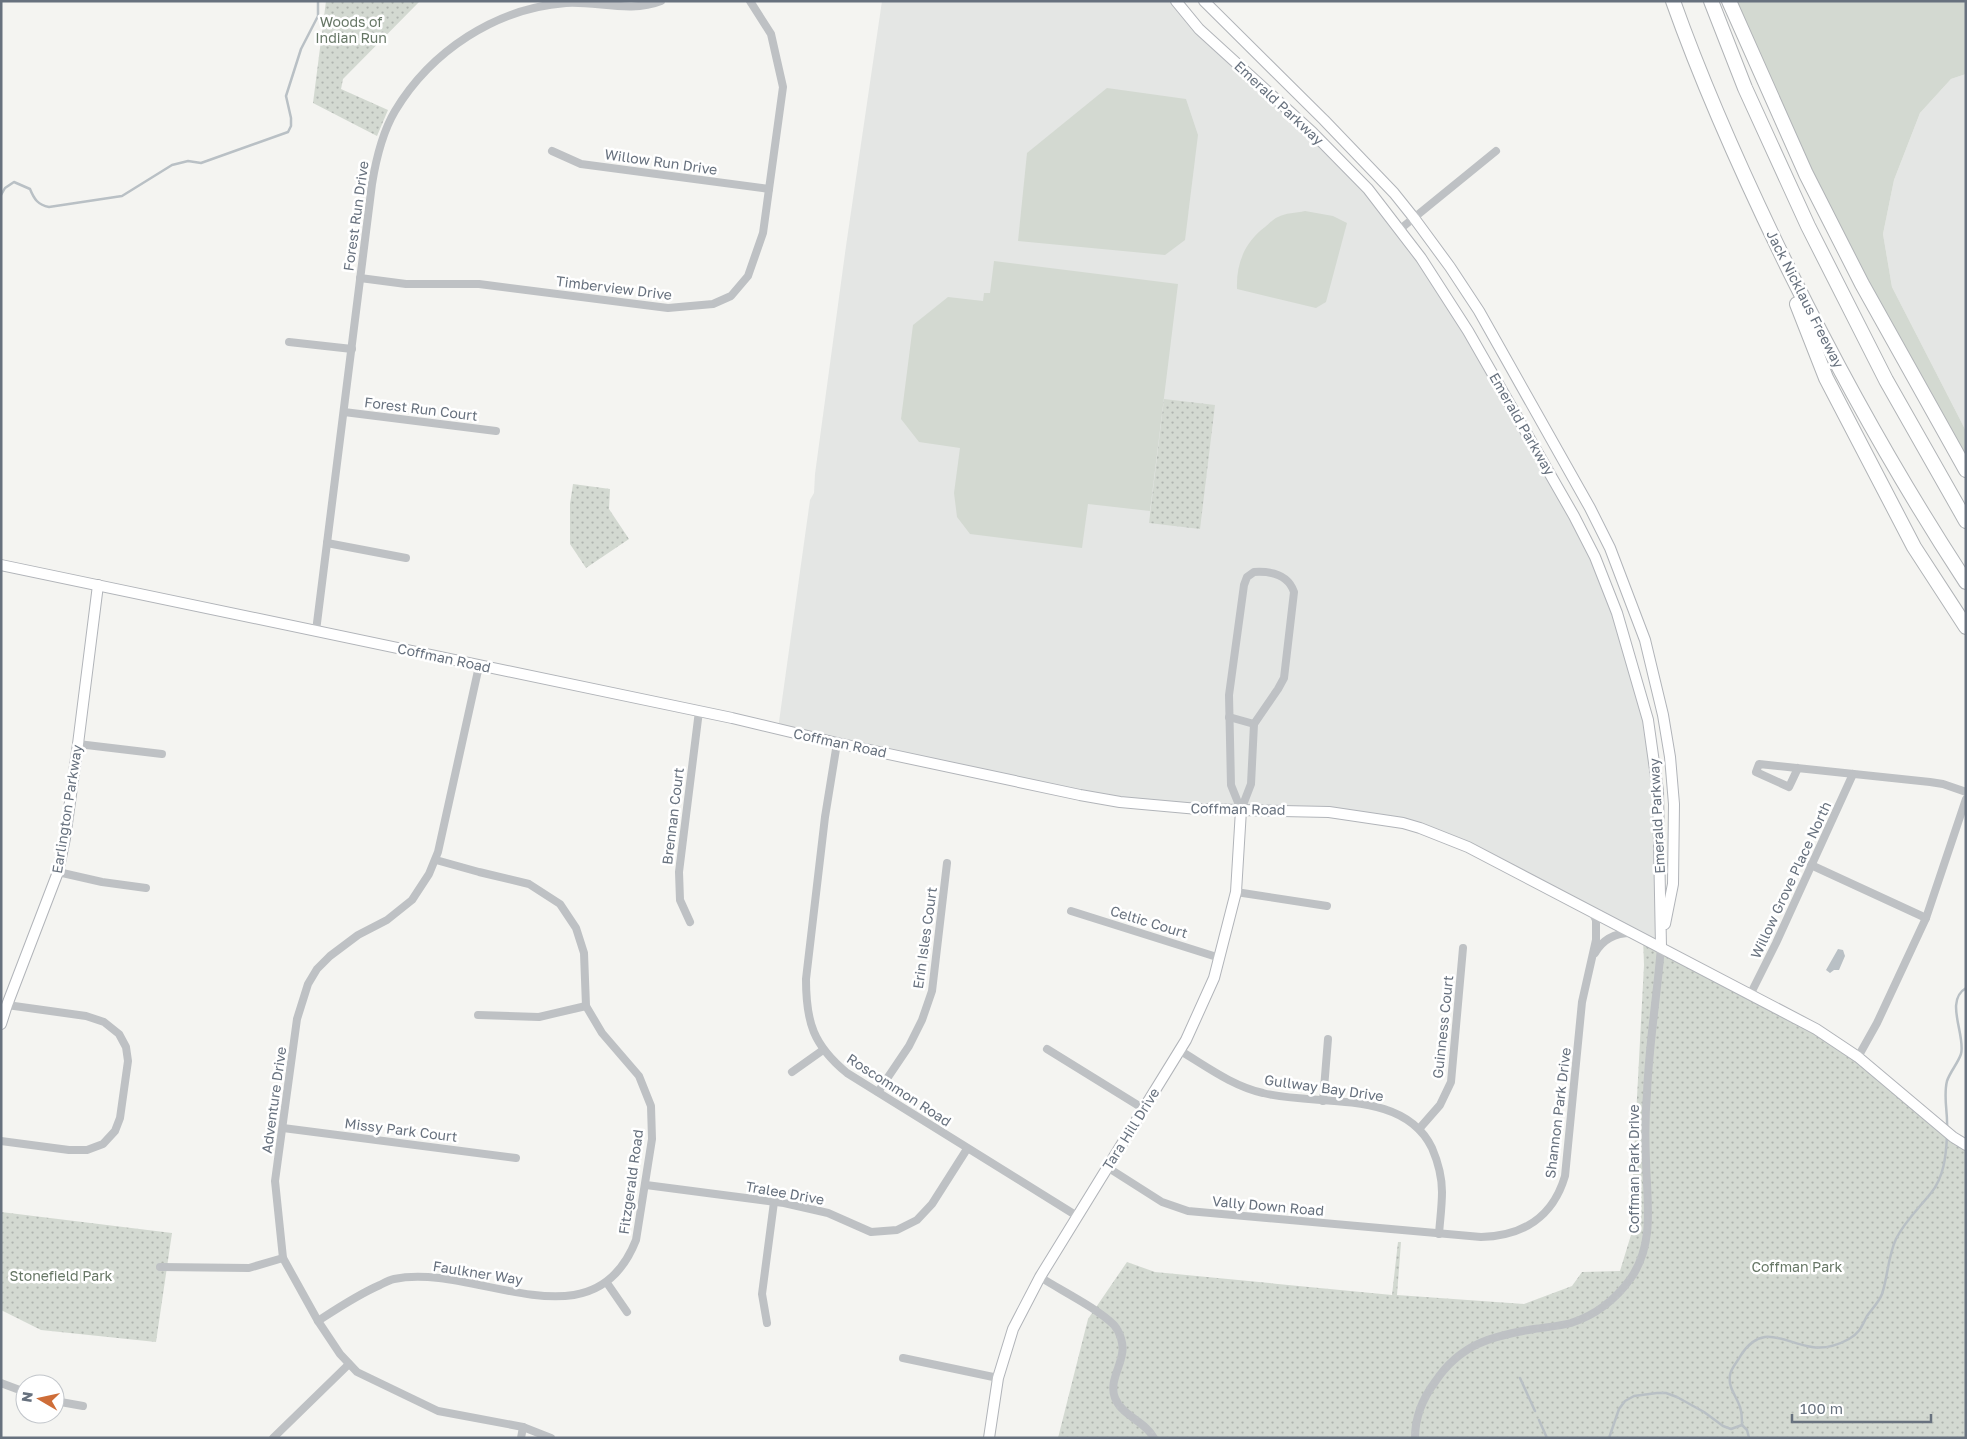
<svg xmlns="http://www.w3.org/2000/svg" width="1967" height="1439" font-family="'Golos Text',sans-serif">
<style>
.built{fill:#e4e6e4}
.grass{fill:#d3d9d1}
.park{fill:url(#park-dots)}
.water{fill:#b9c0c5}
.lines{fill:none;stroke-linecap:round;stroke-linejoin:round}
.stream{stroke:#b9c0c5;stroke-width:2.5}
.secondary-casing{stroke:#b1b4b9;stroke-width:12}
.highway-casing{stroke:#b1b4b7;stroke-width:16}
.street{stroke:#bec1c4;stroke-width:8}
.secondary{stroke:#fff;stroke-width:10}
.highway{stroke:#fff;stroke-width:14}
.labels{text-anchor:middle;stroke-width:5;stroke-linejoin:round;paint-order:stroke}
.park-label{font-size:14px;fill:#667665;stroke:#fff}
.street-label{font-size:14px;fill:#67717e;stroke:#fff}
</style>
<defs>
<pattern id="park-dots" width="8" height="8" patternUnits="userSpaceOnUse" patternTransform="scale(1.25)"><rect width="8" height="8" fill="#d3d9d1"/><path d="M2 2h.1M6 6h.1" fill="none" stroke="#afb4af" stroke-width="1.8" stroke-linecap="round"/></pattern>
</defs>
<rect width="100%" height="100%" fill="#f4f4f1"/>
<g class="built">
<polygon points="882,1 1176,1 1368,189 1468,331 1606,583 1654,756 1661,947 1468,847 1384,819 1155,806 778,729 810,500 814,493 815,474 846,246"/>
<polygon points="1966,74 1966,431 1892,287 1883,234 1894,180 1920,113 1951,79"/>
</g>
<g class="grass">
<path d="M1737,1H1966V74L1951,79L1920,113L1894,180L1883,234L1892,287L1966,431V456C1876,312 1801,158 1737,1Z"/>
<polygon points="1107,88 1186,99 1198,135 1185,240 1165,255 1018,241 1027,153"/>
<path d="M1305,211L1333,216L1347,223L1326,302L1316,308L1237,289C1236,263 1245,242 1265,227C1269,224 1273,219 1278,217C1285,213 1296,213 1305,211Z"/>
<polygon points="994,261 1178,284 1150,511 1088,504 1082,548 970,534 957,517 954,493 960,448 919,442 901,419 913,325 948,297 983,301 984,293 990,293"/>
</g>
<g class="park">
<polygon points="326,1 420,1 343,79 341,89 388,110 377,136 313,103"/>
<polygon points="1164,399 1215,405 1200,529 1149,523"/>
<polygon points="573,484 610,489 609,509 629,539 586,568 570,544 570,504"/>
<polygon points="1643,937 1816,1029 1966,1145 1966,1438 1058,1438 1088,1319 1127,1262 1155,1272 1392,1295 1398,1242 1401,1242 1397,1295 1524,1304 1572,1286 1582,1272 1620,1271 1634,1225 1633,1173 1644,965"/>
<polygon points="1,1212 172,1233 156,1342 41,1330 1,1310"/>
</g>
<polygon class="water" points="1838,949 1843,950 1845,956 1839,970 1834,970 1830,973 1826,970"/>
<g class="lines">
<g class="stream">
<path d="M1,195L5,188L14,182L30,189C34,199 38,205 49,207L122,196L172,165L188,161L201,163L288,132L291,126V118L286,96L301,49L318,16V1"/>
<path d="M1947,1128C1948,1112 1943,1097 1947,1081C1950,1072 1958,1063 1961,1054C1966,1035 1944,1001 1966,988"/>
<polyline points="1520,1378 1535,1411"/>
<polyline points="1539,1420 1547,1438"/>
<polyline points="1742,1425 1747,1430 1749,1438"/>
<path d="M1609,1438L1619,1409L1625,1401L1634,1396L1657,1393H1666L1677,1397L1704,1412L1723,1426L1731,1429L1742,1425C1742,1419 1742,1413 1740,1407C1736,1395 1728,1388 1730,1375C1731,1368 1738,1361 1741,1355C1762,1322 1784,1343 1812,1347C1824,1349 1838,1345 1849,1339C1859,1334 1862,1326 1867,1316C1872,1309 1879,1302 1882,1294C1888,1276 1888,1256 1896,1239C1905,1221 1919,1208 1931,1193C1944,1177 1946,1156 1947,1136"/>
</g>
<g class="secondary-casing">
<g id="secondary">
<polyline points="1176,1 1199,29 1312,132 1368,189 1421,258 1468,331 1574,516 1595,557 1617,613 1648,720 1658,791 1661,947"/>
<polyline points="1204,1 1324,120 1394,193 1414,218 1450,267 1479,311 1590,508 1610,548 1645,640 1663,715 1670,757 1674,804 1673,884 1665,924"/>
<polyline points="1,565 732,718 837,743 1080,795 1120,802 1198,809 1329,812 1403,823 1420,828 1468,847 1816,1029 1858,1057 1953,1137 1966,1145"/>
<polyline points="1,1024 7,1005 58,872 65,838 78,744 98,585"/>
<polyline points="989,1438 998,1378 1013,1329 1040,1277 1186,1040 1214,978 1236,892 1241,810"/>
</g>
</g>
<g class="highway-casing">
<g id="highway">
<path d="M1673,1C1706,94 1747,184 1790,272C1843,379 1901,483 1966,582"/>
<polyline points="1711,1 1745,88 1808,226 1886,380 1966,521"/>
<polyline points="1729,1 1806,174 1862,284 1966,470"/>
<polyline points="1797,304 1826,378 1914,547 1966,627"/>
</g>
</g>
<g class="street">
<polyline points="552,151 581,164 769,189"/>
<polyline points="1399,230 1496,151"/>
<polyline points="360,278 406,284 479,284 668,308 713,304 731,296 748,276 763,233 783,87 771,34 750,1"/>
<polyline points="289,342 352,349"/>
<polyline points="344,412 496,431"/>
<polyline points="327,543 406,558"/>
<path d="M1254,572C1271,571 1288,574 1294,592L1284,678L1278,689L1254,724L1251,784L1241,810L1231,785L1229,695L1244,585L1247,577Z"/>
<path d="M316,631L372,184C376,159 382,133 395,111C431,51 496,8 566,3C597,1 631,13 661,1"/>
<polyline points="479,666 438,852 429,874 412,900 387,920 358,935 330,956 317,969 308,984 297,1019 275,1181 283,1258 318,1321 340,1354 357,1372 438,1411 523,1427 551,1438"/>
<polyline points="1229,717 1254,724"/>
<path d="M837,743L825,817L806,979C806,1022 813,1045 847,1073L1077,1216"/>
<polyline points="78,744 162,754"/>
<polyline points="1798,768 1789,787 1756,772 1759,764 1930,782 1943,784 1966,792"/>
<polyline points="1811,865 1926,918"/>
<polyline points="58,872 102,882 146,888"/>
<polyline points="1236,892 1327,906"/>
<polyline points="1071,911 1220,958"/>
<polyline points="690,922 680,900 679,872 699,711"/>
<path d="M1595,953C1603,939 1616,933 1631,933"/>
<polyline points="1750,995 1776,943 1853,774"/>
<polyline points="478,1015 539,1017 586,1006"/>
<polyline points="1047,1049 1144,1109"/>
<path d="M1179,1050C1206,1066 1232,1086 1263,1093C1317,1107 1403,1088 1432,1148C1438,1162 1442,1176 1442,1192C1442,1206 1440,1220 1439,1234"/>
<polyline points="1858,1057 1877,1023 1926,918 1966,799"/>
<polyline points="792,1072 823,1050"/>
<polyline points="878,1092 909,1046 922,1020 932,991 947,863"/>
<polyline points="1323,1101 1328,1039"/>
<polyline points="283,1128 516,1158"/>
<polyline points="1419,1129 1440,1105 1451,1082 1463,948"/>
<polyline points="1,1141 69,1150 87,1150 103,1144 115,1131 120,1118 128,1061 126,1047 119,1034 104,1022 86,1016 7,1005"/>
<path d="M1107,1167L1162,1202L1188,1211L1481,1237C1523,1236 1553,1217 1565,1176L1582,1002L1596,940V920L1592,912"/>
<polyline points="646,1185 784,1203 828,1213 871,1232 897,1230 917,1220 932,1204 967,1149"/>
<polyline points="160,1267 249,1268 283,1258"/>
<path d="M1040,1277C1062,1291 1097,1308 1114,1325C1120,1332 1124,1344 1122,1354C1120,1368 1109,1383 1115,1398C1122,1416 1145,1421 1154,1438"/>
<polyline points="607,1283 627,1312"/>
<path d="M318,1321C338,1308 357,1295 380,1285C384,1283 389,1280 394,1279C475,1262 593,1350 636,1240L652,1139L651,1106L639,1076L602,1033L586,1006L584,953L576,928L560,904L529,884L479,872L436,860"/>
<polyline points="767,1323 762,1294 774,1202"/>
<polyline points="903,1358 998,1378"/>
<polyline points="1,1383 25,1392"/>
<polyline points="55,1401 83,1406"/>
<polyline points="273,1438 349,1364"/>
<polyline points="521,1438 523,1427"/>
<path d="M1415,1438C1415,1417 1423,1398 1435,1382C1460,1344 1492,1336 1534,1329C1547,1327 1560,1326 1571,1323C1596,1315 1616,1299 1631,1278C1655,1243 1647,1202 1646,1161C1645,1138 1645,1116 1647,1093C1649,1044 1657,996 1661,947"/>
</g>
<use href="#secondary" class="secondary"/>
<use href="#highway" class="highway"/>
</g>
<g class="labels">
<g class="park-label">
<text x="351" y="27">Woods of<tspan x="351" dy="16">Indian Run</tspan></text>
<text x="1797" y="1272">Coffman Park</text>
<text x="61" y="1281">Stonefield Park</text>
</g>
<g class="street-label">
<text transform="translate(1279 103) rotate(43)" y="5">Emerald Parkway</text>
<text transform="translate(661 162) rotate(8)" y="5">Willow Run Drive</text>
<text transform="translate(356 216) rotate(-82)" y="5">Forest Run Drive</text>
<text transform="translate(614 288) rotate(7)" y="5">Timberview Drive</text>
<text transform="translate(1805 299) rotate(63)" y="5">Jack Nicklaus Freeway</text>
<text transform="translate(421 409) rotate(7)" y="5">Forest Run Court</text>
<text transform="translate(1522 424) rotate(60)" y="5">Emerald Parkway</text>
<text transform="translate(444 658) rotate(12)" y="5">Coffman Road</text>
<text transform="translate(840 743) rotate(12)" y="5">Coffman Road</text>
<text transform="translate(67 809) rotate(-81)" y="5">Earlington Parkway</text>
<text transform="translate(1238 809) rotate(1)" y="5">Coffman Road</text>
<text transform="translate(673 816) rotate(-83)" y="5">Brennan Court</text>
<text transform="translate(1657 816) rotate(-93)" y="5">Emerald Parkway</text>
<text transform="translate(1791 880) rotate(-65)" y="5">Willow Grove Place North</text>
<text transform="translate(1149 922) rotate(17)" y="5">Celtic Court</text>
<text transform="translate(925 938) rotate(-82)" y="5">Erin Isles Court</text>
<text transform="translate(1443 1027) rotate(-84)" y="5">Guinness Court</text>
<text transform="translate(1324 1088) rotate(8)" y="5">Gullway Bay Drive</text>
<text transform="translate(899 1090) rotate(33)" y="5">Roscommon Road</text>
<text transform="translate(274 1100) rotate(-82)" y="5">Adventure Drive</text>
<text transform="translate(1558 1113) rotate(-83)" y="5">Shannon Park Drive</text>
<text transform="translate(1131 1129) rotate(-58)" y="5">Tara Hill Drive</text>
<text transform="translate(401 1130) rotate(7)" y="5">Missy Park Court</text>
<text transform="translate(1634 1169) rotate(-90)" y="5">Coffman Park Drive</text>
<text transform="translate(631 1182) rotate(-82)" y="5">Fitzgerald Road</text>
<text transform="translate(785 1193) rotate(10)" y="5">Tralee Drive</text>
<text transform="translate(1268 1206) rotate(5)" y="5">Vally Down Road</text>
<text transform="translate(478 1273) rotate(9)" y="5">Faulkner Way</text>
</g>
</g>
<rect width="1967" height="1439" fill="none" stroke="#67717e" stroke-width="5"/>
<g transform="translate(40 1399) rotate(279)"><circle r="24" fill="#ffffff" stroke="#c2c6cb"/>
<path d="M0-4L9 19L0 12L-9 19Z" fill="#ce6d38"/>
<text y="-8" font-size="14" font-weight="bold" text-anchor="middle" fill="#67717e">N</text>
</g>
<path d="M1792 1414v8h139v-8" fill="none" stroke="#67717e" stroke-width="2.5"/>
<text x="1800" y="1414" font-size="15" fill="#67717e" stroke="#ffffff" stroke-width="4" paint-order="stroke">100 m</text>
</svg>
